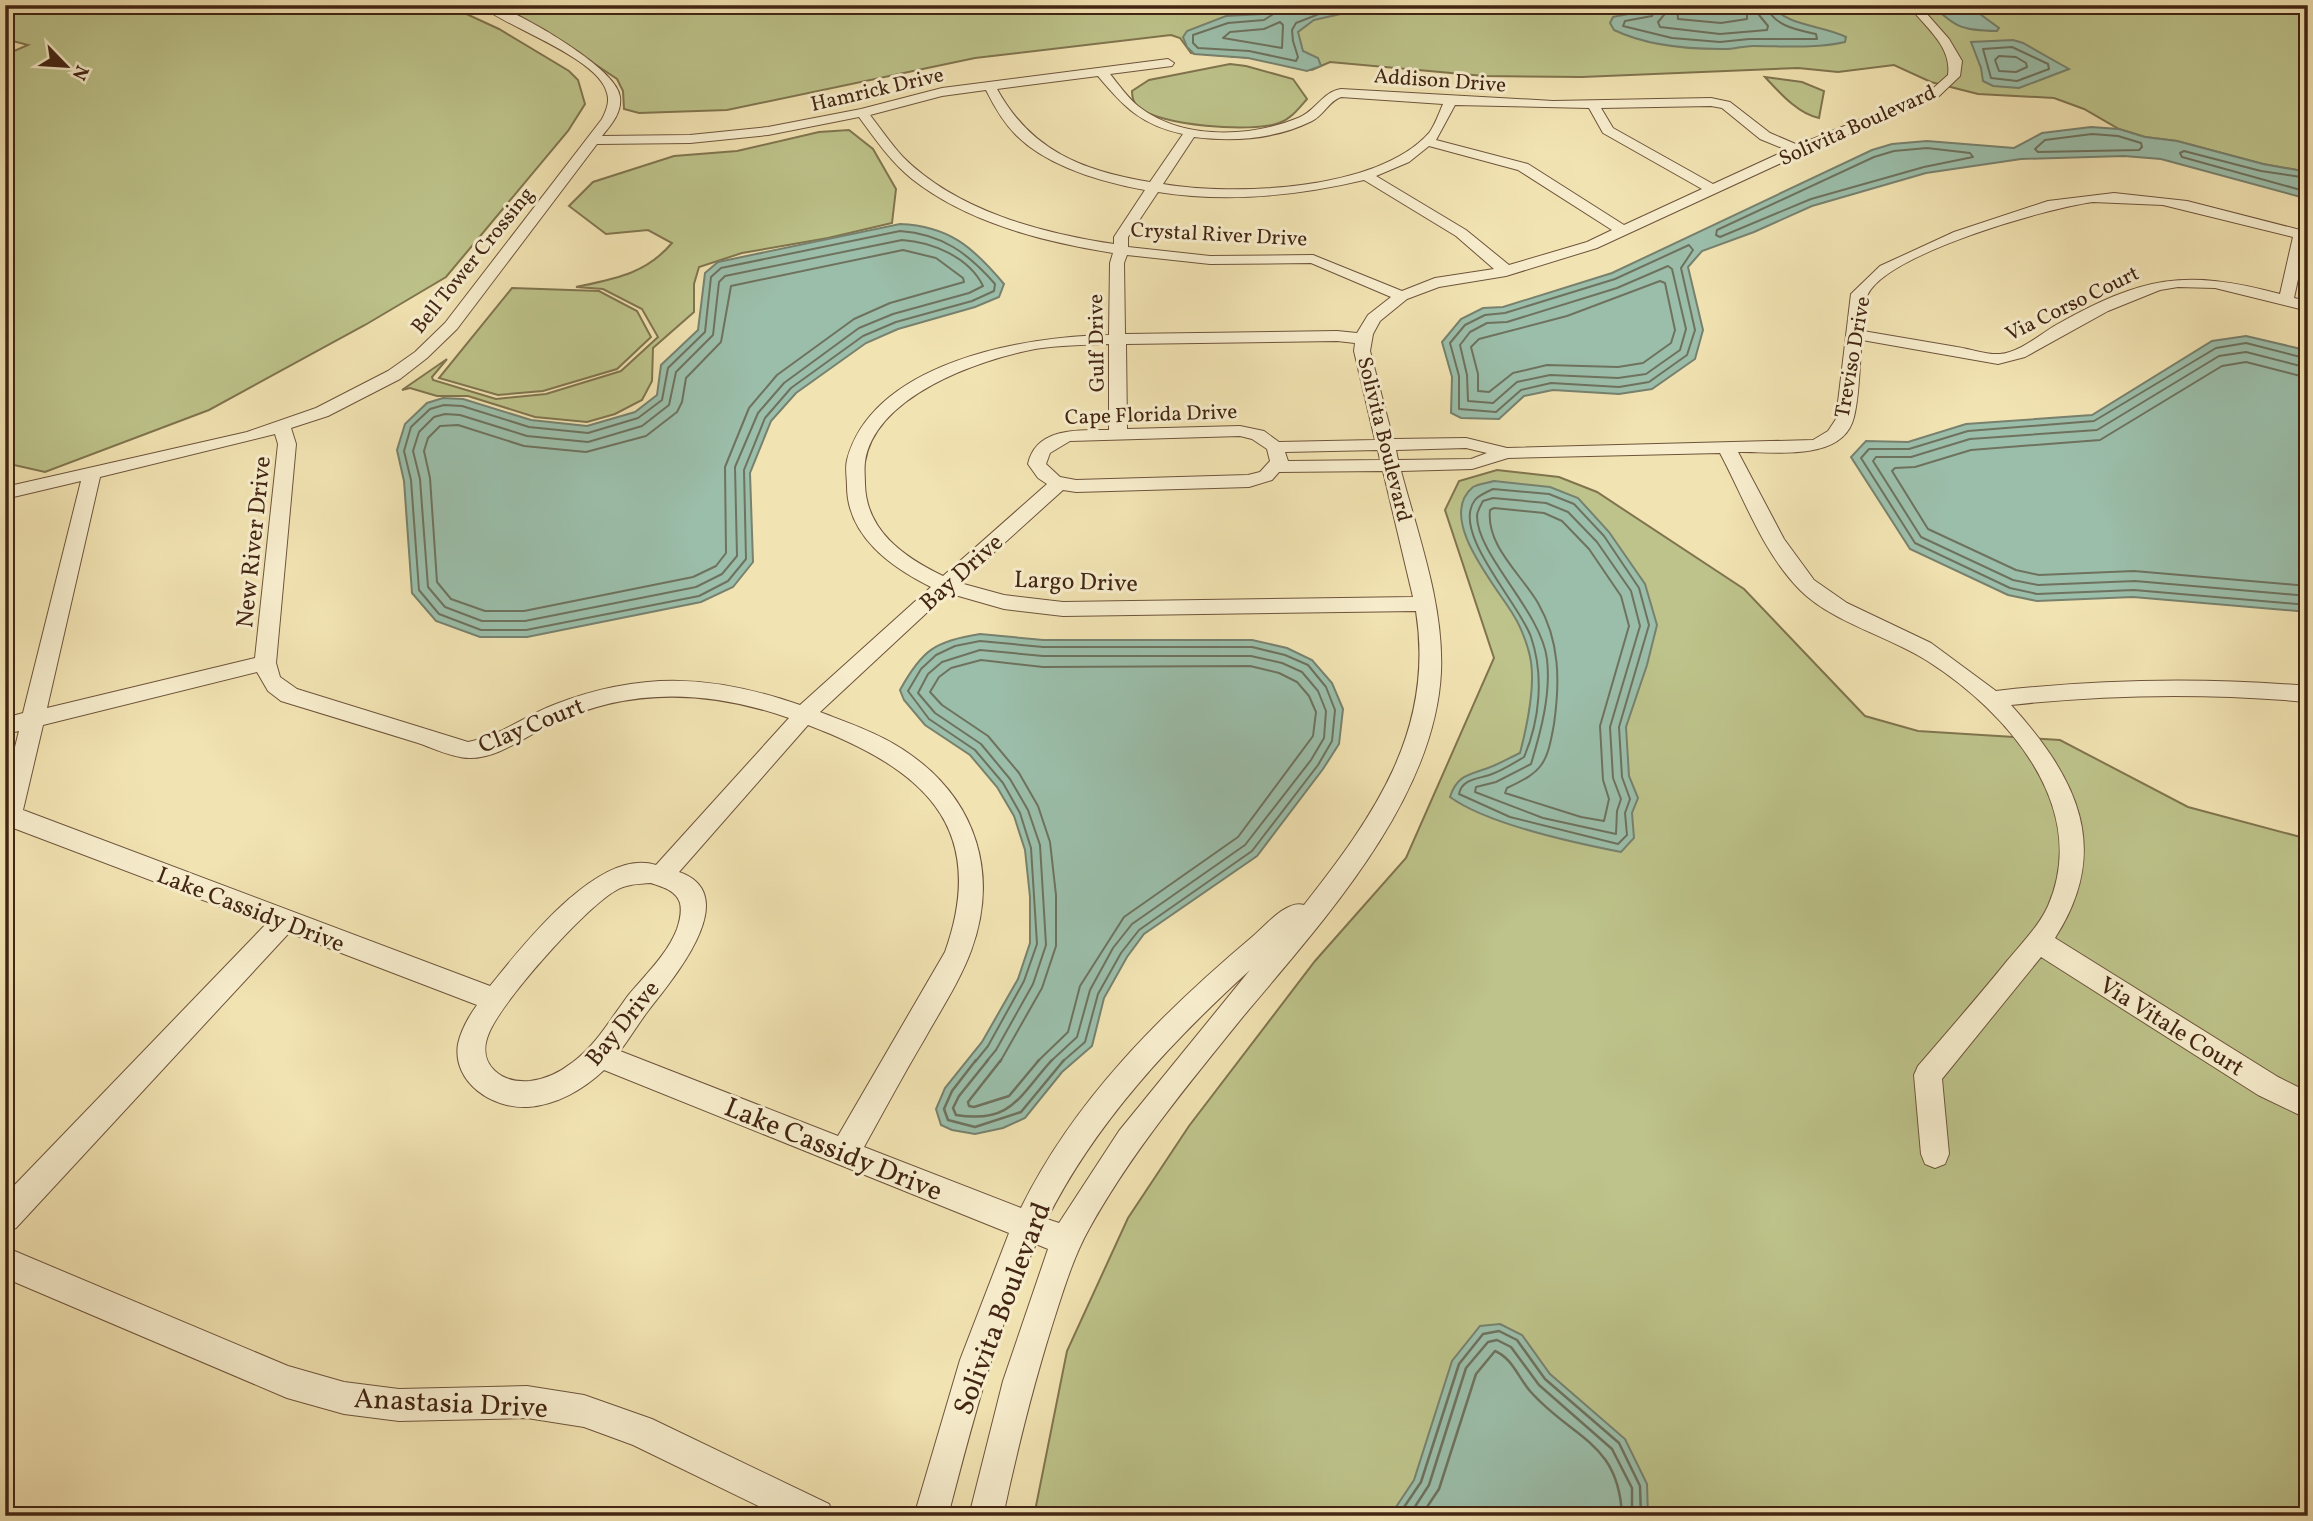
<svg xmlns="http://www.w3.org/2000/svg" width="2313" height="1521" font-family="Vollkorn,serif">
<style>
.green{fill:#bdc38a;stroke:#80744e;stroke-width:2}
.water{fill:#9bbeaa;stroke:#77816e;stroke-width:2}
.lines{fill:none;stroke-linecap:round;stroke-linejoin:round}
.shore-far1{stroke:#6e725e;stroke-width:2}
.shore{stroke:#6e725e;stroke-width:2.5}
.street-casing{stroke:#6e543b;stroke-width:2}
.street{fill:#f7edcd;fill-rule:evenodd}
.labels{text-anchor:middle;stroke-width:6;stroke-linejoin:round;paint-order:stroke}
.far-street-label{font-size:21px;fill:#422513;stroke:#f7edcd}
.street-label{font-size:24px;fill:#422513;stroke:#f7edcd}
.near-street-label{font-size:28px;fill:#422513;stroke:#f7edcd}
</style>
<rect width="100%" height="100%" fill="#f2e3b2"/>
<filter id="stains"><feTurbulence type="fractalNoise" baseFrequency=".00286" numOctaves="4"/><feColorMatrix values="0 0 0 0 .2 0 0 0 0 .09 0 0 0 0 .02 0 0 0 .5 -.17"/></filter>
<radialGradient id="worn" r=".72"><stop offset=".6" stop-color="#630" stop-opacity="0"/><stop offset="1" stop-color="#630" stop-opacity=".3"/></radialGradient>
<g class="green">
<polygon points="5,5 447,5 499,29 569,71 578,80 585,104 568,131 446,277 365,325 209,410 45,472 5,463 5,50 12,52 28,45 5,39"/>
<polygon points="492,5 2217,6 2308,15 2308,172 2263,164 2177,141 2145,137 2119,129 2084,109 2054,98 1978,94 1931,82 1894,65 1838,72 1798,68 1582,77 1484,76 1330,62 1312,70 1263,59 1191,53 1180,38 1171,35 975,58 727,110 639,113 624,109 623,91 617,79 539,27"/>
<path d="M1230,64L1246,66L1293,79L1307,99C1299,108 1291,119 1279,123C1254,133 1156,126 1137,106C1133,102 1132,96 1132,91L1149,80Z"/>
<path d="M1765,77L1802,82L1824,91L1819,118C1798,114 1780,93 1765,77Z"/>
<path d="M849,130L873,149L896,189L892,223L828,238L742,253L699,267L694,284V312L653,348L652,381L642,400L615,414L587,422L535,417L468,396H437L410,388L402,390L447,359L432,377L433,380L496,399L546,394L621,371L658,337L642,309L603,289L576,287C614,279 646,274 672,243L648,230L606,234L569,206L593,182L674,156L737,151L819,132Z"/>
<polygon points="512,288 599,291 637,311 651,337 617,369 543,391 498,395 439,378"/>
<polygon points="1497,470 1559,477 1597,492 1744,589 1865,716 1918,731 2060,740 2188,807 2308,839 2308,1516 1034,1516 1067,1351 1128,1218 1189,1126 1315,961 1406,858 1494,658 1445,510 1459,481"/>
</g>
<g class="water">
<polygon points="1269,5 1338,5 1354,11 1314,20 1298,32 1303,51 1318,58 1321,66 1307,71 1248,58 1194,54 1187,47 1183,37 1187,31 1226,16 1262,14 1270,9"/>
<path d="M1653,5H1771C1788,27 1823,25 1846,37L1845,42C1814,49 1785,46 1753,46C1742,46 1732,50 1721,49C1686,49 1645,45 1614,30L1610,23L1613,17L1648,10Z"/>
<path d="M1932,5H2002L2003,9L1980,14L1999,28L1997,31C1963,30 1957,29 1932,5Z"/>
<polygon points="2013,40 2023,43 2069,69 2019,88 1993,86 1983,81 1981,68 1971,42"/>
<polygon points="2091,127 2119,129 2145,137 2177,141 2263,164 2308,172 2308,199 2161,159 2124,156 2021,159 1926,173 1812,206 1754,232 1702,251 1688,267 1703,330 1695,359 1652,389 1619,394 1553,390 1524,396 1499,419 1461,418 1451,413 1452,377 1442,342 1461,319 1483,308 1503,307 1612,273 1872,150 1892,144 1927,141 2014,148 2042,133"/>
<path d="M900,224C949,226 973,247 1004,284L999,297L975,307L898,329L866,343L796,393L771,421L750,473L753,562L733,587L701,602L527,637H480L436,621L412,593L404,481L397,450L405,424L427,403L443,398L463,399L531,420L587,426L635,412L657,395L661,365L698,330L705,273L718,262Z"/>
<polygon points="2246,336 2297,348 2308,353 2308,612 2133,597 2037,601 2008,595 1910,549 1851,457 1866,441 1908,442 1966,424 2092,415 2212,341"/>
<path d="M1494,481L1550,487L1578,498L1609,532L1645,584L1657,625L1647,665L1626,727L1629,776L1638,798L1632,813L1634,838L1621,852C1575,843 1487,824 1450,797C1457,775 1469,775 1488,768C1499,764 1509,758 1520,753C1527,726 1535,689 1531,662C1529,648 1521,627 1514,616C1498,588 1435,518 1473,487C1478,484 1488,483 1494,481Z"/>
<path d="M980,634L1043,640H1252L1287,648L1312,660L1332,683L1343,709L1339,744L1323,769L1257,856L1144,934L1127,957L1104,998L1092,1046L1062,1072L1025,1118L1003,1128L975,1134L952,1130L941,1125L936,1109L945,1088L982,1042L1018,979L1030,943V897L1025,850L1014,816L997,787L970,755L925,725L904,700L900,690C922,650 935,641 980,634Z"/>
<polygon points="1500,1324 1522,1335 1550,1374 1625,1439 1647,1484 1648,1516 1390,1516 1414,1480 1452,1361 1480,1326"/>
</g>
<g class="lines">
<g class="shore-far1">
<polyline points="1277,5 1275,13 1264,20 1228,23 1193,35 1193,43 1198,48 1249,51 1296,61 1298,57 1293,41 1292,30 1296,23 1342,5"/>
<path d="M1657,5L1652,16L1625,21L1623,26L1672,38L1720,42L1749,39H1817L1816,34C1797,30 1773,26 1766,5"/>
<polyline points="1666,5 1664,15 1658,22 1660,27 1720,34 1767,30 1768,26 1759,15 1757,5"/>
<polyline points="1677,5 1678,19 1721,23 1747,19 1747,5"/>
<polygon points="1280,22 1283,25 1282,48 1223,38 1230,32 1264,29"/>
<polygon points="2012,47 2048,64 2049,69 2017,81 1991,78 1983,49"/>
<polygon points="1999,56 2016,57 2026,63 2027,67 2016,72 1999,71 1995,60"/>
<polygon points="2092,134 2118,136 2141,143 2142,147 2139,150 2038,152 2035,149 2045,140"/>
<polygon points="1927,148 1970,153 1973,157 1924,167 1811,199 1720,237 1716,235 1717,230 1874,157 1894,151"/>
<polyline points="2308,178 2261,171 2184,151 2180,153 2182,157 2308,192"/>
<path d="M900,231C942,234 968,253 995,284L994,291L972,301L896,322L863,336L791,388L765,418L744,470L746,559L728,581L699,596L526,630H481L439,614L419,590L411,480L404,451L411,427L430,409L444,405L462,406L529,427L588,433L638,418L662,400L668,368L705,332L711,277L721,268Z"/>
<path d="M902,240C932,242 969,257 983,286L969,293L893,314L859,328L784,383L758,413L735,467L737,556L722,574L696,587L525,621H482L445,607L428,587L420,479L413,451L419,432L434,417L445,414L460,415L527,436L588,442L642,426L669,405L676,372L713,335L719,282L725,276Z"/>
<polygon points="1689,245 1693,250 1681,268 1695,330 1687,355 1649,382 1619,387 1551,383 1521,390 1496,412 1459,409 1459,376 1450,343 1465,325 1485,315 1505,313 1615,279"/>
<polygon points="903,250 936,258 963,278 964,282 890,303 854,319 777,375 749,408 725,467 726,553 716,566 693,577 524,611 485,611 451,599 437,582 430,478 424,451 428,438 440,426 458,425 524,446 586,452 646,436 677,412 682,402 686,378 721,342 731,286"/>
<polygon points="1668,266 1672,269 1686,329 1680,350 1646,374 1618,378 1550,375 1517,382 1493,403 1468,401 1467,375 1460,345 1470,332 1487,323 1507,322 1617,288"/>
<polygon points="1660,281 1665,283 1675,330 1671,343 1643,363 1618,367 1547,365 1513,373 1489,392 1478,391 1478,374 1471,347 1479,339 1567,316"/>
<polyline points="2308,359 2246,343 2216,348 2094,421 1968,431 1909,449 1869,449 1861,458 1915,543 2010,588 2037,594 2134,590 2308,605"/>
<polyline points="2308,368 2246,352 2219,356 2097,430 1970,439 1911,457 1876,457 1873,461 1921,537 2013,580 2038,585 2135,581 2308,596"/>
<polyline points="2308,378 2246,362 2222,366 2100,440 1971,450 1915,467 1895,468 1892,471 1928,529 2016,570 2039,575 2134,571 2308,586"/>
<path d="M1493,489L1549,494L1574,504L1604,536L1639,588L1649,625L1619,727L1622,777L1630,799L1625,813L1627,835L1618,844L1510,817L1459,794C1462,778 1480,779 1492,774C1503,770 1514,763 1524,757C1540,720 1544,675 1531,637C1520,604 1450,532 1475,500C1479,495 1487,492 1493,489Z"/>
<path d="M1493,498L1546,503L1568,512L1597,542L1631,591L1640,626L1610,727L1613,778L1621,799L1617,811L1616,834L1543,818L1475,792L1476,787L1496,782L1531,764C1541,731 1551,694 1547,659C1541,611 1477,555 1477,516C1477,511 1481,505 1483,501Z"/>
<path d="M1494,508L1544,513L1562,521L1589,549L1621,596L1629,626L1600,726L1603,780L1609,799L1604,821L1581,817L1505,793L1507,788C1544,771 1547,763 1554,724C1560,682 1560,641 1538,603C1521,574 1486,546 1490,510Z"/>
<polyline points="975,1062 988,1046 1024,981 1037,944 1031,848 1020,813 1003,783 975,750 929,719 908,691 921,669 936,655 955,646 980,641 1043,647 1252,647 1285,655 1308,665 1326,687 1335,710 1332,741 1318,765 1252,851 1139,930 1121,953 1098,994 1085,1042 1062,1062"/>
<polyline points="986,1062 996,1050 1033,984 1046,945 1040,845 1028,810 1010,779 981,744 935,713 918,693 928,674 942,662 980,650 1043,656 1251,656 1282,663 1302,672 1318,691 1326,711 1324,738 1311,760 1245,845 1132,924 1113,948 1090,990 1077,1037 1050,1062"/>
<polyline points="1000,1062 1042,988 1056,946 1056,895 1050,842 1038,806 1019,773 988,736 942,705 930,692 939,677 951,668 981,660 1043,667 1250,666 1279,673 1297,682 1309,696 1316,712 1313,736 1238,837 1124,917 1080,986 1068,1032 1037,1062"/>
</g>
<g class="shore">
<polyline points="976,1060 952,1091 944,1109 948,1120 975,1127 1021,1112 1064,1060"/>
<path d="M988,1060L959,1096L953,1108L956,1115C1012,1124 1019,1096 1052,1060"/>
<polyline points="1001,1060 968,1102 969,1106 974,1107 1009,1096 1039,1060"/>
<polyline points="1398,1516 1421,1482 1459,1364 1483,1334 1499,1331 1517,1340 1545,1379 1619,1443 1640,1486 1641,1516"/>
<polyline points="1409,1516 1429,1485 1466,1368 1488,1342 1497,1340 1511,1347 1539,1385 1612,1449 1632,1488 1632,1516"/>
<path d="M1421,1516L1439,1489L1476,1374L1495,1351C1512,1358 1518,1377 1530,1391C1572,1439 1619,1441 1622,1516"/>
</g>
<g class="street-casing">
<g id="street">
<path d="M480,5C485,5 491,5 496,6C522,14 618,69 620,97C622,113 611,125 602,136L690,135L768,127L861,109L942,88L1168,59L1174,63L1172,66L1110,74C1119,85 1127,97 1138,106C1181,140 1249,138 1298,118C1316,111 1322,92 1341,89L1553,101L1711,98L1730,102L1770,133L1798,145L1930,91L1948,75C1952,46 1925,27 1908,5H1919L1949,39L1962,61L1960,76L1938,97L1803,153L1597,248L1506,276L1439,287L1407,299L1380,321L1373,334L1370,351L1393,439L1466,438L1507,448L1813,440L1828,431L1836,419L1851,294L1880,266L1954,232L2048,201L2114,193L2187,201L2308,232L2294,298L2308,301V311L2215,288L2178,287L2160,290L2108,311L2025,357L1998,364L1862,340C1859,365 1860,392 1854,417C1843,463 1773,451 1738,452L1784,539L1814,580L1847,603L1931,643L1996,691C2100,679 2203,677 2308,686V702C2209,693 2110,694 2011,705C2076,777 2113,848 2055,938L2278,1077L2308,1092V1119L2258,1095L2041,957L1942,1079L1949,1154L1945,1164L1935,1168L1925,1164L1921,1154L1914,1075L1918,1066C1948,1031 1978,997 2007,961C2021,944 2039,926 2048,906C2091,807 2007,712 1929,662C1889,636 1833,623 1800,590C1763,553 1744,498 1720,453L1508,458L1472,469L1401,471C1418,535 1444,605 1441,672C1435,801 1320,924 1241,1019C1187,1086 1131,1153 1089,1229C1075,1254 1066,1282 1057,1310C1035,1378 1018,1446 1003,1516H969L1003,1381L1048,1249L1036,1244C996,1330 972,1424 948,1516H914L960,1360L1009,1233L604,1070C584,1089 557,1105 528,1107C493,1109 452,1083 458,1044C461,1030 469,1016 477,1005L289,933L16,1228L5,1232V1195L266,924L8,826L5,822V787L19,731L5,734V718L23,713L81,481L5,499V487L247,432L316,408L388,371L415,352L445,323L602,119C606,111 610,102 607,93C598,57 507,28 480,5ZM1098,76C1124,107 1141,125 1183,134L1150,182C1083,171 1031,151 997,89ZM986,90C994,106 1003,122 1016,135C1048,167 1102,182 1145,190L1114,237V244C1041,233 957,211 903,157C891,144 881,129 870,115L942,96ZM1341,97L1443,104C1439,113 1435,125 1429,133C1378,191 1233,196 1163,184L1194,137C1233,142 1276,139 1312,121C1324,115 1329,101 1341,97ZM1455,105L1589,108L1603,133L1702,189L1624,225L1528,164L1436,140ZM1711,106L1722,108L1760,139L1787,150L1713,184L1613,128L1601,108ZM859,117C875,139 891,162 912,179C968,223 1044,242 1113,253L1110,263L1109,335C1024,336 873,362 847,460C845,468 847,478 847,486C847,536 891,567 931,587L800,705C713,675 643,671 556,704C526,715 500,736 468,742L297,689L280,677L276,663L296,444L291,428L328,416L400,379L427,358L457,329L597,144L690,143L768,135ZM1429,146L1518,170L1612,230L1587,242L1509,265L1466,230L1376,176L1409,162ZM1364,180L1456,236L1494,269L1435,278L1402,291L1313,255L1210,256L1128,247V237L1158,192C1227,203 1296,196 1364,180ZM2093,202L2163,205L2293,237L2280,294C2184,268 2142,277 2056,325C2039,335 2020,352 2000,354C1986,355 1971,349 1957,347C1926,342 1894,336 1863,331C1864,320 1863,303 1868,294C1889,253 2048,208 2093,202ZM1127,255L1210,264L1311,263L1391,297L1368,315L1357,333L1337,331L1125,334L1124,263ZM1337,341L1355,343L1354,351L1375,440L1279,442L1264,431L1240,426L1127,429L1126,344ZM1109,344V430C1079,430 1036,427 1028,464L1038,478L1047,484L943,576C904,557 866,531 865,484C865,477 864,469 865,462C875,396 978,360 1035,349C1059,345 1084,345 1109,344ZM275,434L278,444L255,658L47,708L100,477ZM1240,436L1252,439L1267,449L1270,461L1260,472L1248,475L1076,480L1060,477L1046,464L1050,453L1070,441ZM1466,448L1487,453L1471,459L1398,460L1396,450ZM1378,450L1380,460L1288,461L1285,452ZM1383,471L1413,597L1063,602L1004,595L960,583L1063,490L1076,492L1249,487L1272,480L1279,472ZM948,593L1004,609L1063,616L1416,611C1435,730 1374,816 1304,905C1287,899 1264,927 1252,937C1161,1014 1074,1100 1021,1208L864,1147C884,1111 903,1075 924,1040C940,1011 959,983 971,951C999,875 977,802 911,755C884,735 851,724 820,712ZM257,672L268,691L281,701C327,715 373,729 418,743C433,748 453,758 469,758C498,759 527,735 552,724C629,687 709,690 789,718L656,865C599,846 521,948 490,986L23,810L43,725ZM808,725C918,767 991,823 945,952L838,1136L620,1051C630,1038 638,1024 648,1011C670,982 746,895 679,872ZM651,883C662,887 676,890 680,903C682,912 680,920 677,929C667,955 644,976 627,997C610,1020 596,1045 573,1062C560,1072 547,1079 530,1081C517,1082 505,1080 495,1071C484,1061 483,1047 489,1033C503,1000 584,909 615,891C625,884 639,884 651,883ZM1250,970L1119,1131L1059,1223L1047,1219C1096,1122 1170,1043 1250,970Z"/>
<polygon points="5,1247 288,1366 344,1382 399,1389 527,1386 584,1395 652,1419 829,1504 834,1516 779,1516 633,1445 584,1427 527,1418 399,1421 344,1414 287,1398 5,1278"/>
</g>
</g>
<use href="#street" class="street"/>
</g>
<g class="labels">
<g class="far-street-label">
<text transform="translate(1440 80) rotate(4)" y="7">Addison Drive</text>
<text transform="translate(877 89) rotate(-13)" y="7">Hamrick Drive</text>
<text transform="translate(1857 125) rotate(-24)" y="7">Solivita Boulevard</text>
<text transform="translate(1219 234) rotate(3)" y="7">Crystal River Drive</text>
<text transform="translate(472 260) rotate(-51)" y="7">Bell Tower Crossing</text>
<text transform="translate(2072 303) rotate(-26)" y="7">Via Corso Court</text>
<text transform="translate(1096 343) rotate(-91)" y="7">Gulf Drive</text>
<text transform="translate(1852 357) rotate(-80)" y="7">Treviso Drive</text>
<text transform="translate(1151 414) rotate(-2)" y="7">Cape Florida Drive</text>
<text transform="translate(1385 439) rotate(76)" y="7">Solivita Boulevard</text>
</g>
<g class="street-label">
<text transform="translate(253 542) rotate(-84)" y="8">New River Drive</text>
<text transform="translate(961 572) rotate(-42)" y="8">Bay Drive</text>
<text transform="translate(1076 581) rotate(2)" y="8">Largo Drive</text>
<text transform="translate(531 725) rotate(-22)" y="8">Clay Court</text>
<text transform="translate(251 909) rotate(21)" y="8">Lake Cassidy Drive</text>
<text transform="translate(622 1023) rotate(-51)" y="8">Bay Drive</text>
<text transform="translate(2172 1026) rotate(32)" y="8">Via Vitale Court</text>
</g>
<g class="near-street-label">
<text transform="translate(834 1148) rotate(22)" y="10">Lake Cassidy Drive</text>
<text transform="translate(1001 1308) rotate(-69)" y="10">Solivita Boulevard</text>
<text transform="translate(451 1402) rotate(3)" y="10">Anastasia Drive</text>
</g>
</g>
<rect width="2313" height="1521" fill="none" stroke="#f2e3b2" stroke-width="28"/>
<rect x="7" y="7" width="2299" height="1507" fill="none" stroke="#422513" stroke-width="3.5"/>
<rect x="14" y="14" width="2285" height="1493" fill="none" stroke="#422513" stroke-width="2"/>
<g transform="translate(66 66) rotate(115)" stroke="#f7edcd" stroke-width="5" paint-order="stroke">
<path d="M0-5L12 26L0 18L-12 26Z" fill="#422513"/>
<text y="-10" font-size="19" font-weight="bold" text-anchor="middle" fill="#422513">N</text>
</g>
<rect width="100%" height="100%" filter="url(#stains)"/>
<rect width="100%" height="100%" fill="url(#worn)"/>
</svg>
